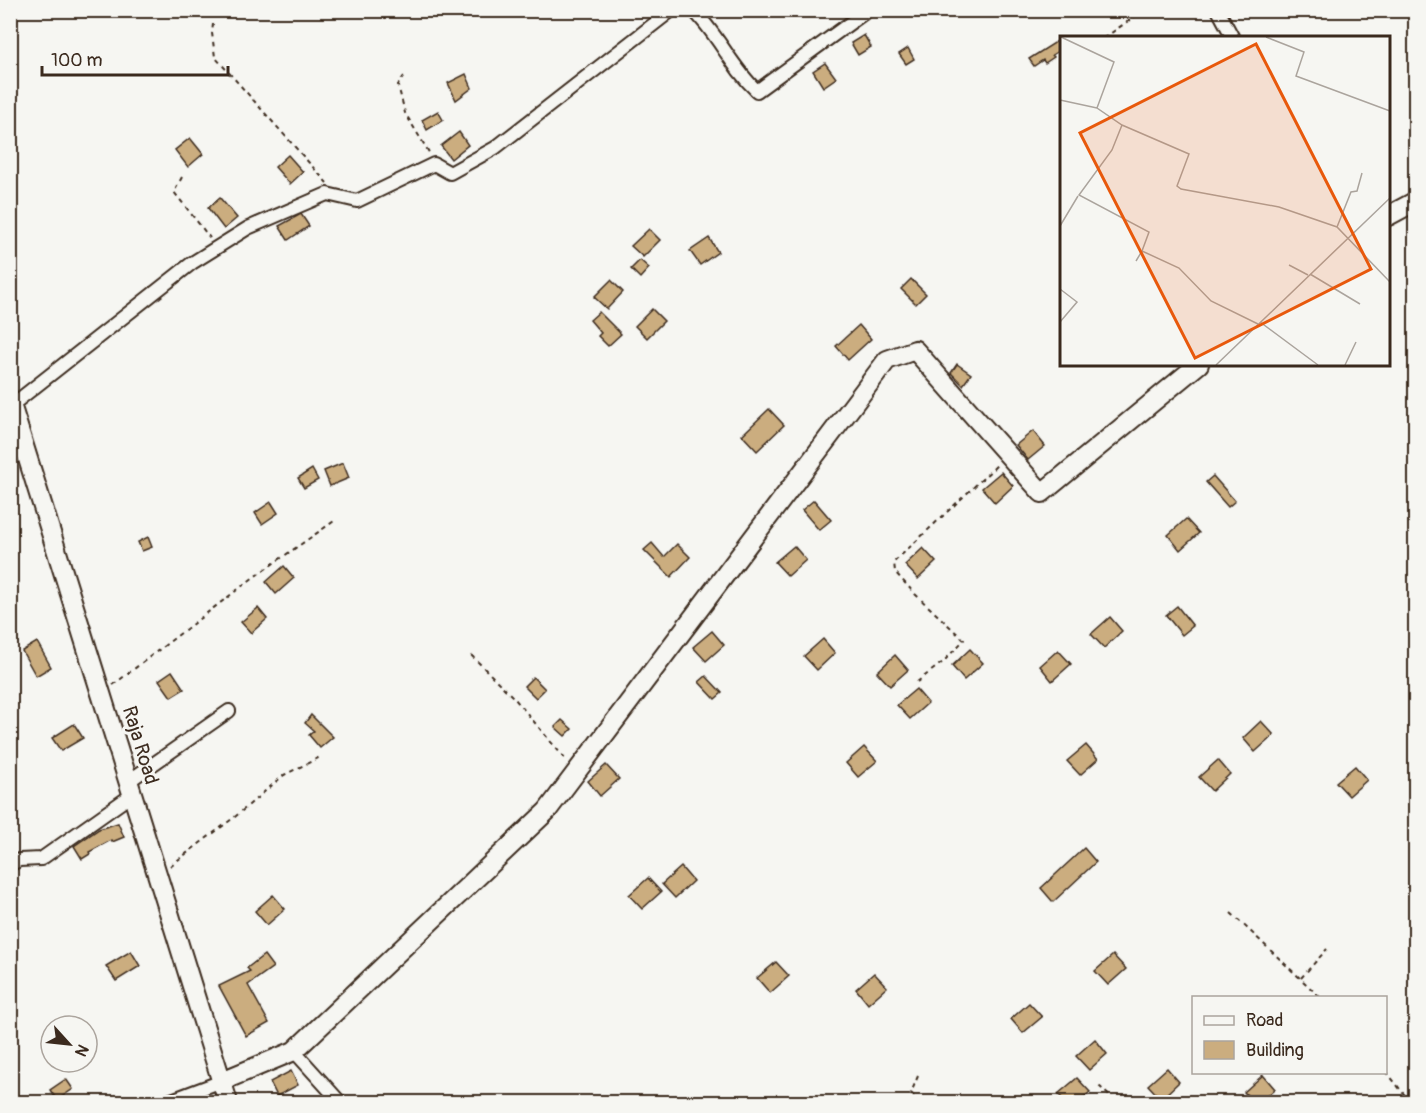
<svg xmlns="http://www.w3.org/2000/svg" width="1426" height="1113" font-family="Pangolin,sans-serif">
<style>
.building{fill:#cbad7f;stroke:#3b2a1e;stroke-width:1.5}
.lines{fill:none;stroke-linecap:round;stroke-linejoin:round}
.street-casing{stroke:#3b2a1e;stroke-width:16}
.secondary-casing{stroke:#3b2a1e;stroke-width:22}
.path{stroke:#3b2a1e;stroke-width:2;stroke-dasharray:4.5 4.5;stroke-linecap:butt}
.street{stroke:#f6f6f2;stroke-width:12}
.secondary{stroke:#f6f6f2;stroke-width:18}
.labels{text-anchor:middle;stroke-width:6;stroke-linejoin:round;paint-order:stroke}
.street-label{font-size:20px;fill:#3b2a1e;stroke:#f6f6f2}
.inset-road{fill:none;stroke:#aba49d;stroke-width:1.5}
.view{fill:#e8590c;fill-opacity:0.15;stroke:#e8590c;stroke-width:3}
.inset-edge{fill:none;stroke:#3b2a1e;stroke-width:3}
</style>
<rect width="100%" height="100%" fill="#f6f6f2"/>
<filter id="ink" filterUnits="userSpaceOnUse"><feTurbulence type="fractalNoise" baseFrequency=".0167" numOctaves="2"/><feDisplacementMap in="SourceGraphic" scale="12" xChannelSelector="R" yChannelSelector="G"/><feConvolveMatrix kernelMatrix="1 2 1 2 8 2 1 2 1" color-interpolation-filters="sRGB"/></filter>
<g filter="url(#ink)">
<g class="building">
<polygon points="864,35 871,47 858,55 851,43"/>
<polygon points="1062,38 1062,49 1052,55 1054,57 1045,63 1043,60 1034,66 1029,59"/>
<polygon points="908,48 914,59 906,64 899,54"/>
<polygon points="825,63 836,78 823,87 813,71"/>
<polygon points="466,74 472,88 456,100 448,83"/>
<polygon points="438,111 443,120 427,130 422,120"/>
<polygon points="459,132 468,145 451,159 441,146"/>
<polygon points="190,138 203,154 188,167 175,150"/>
<polygon points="288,155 303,172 290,184 275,167"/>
<polygon points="220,198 237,218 224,229 208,208"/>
<polygon points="301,214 309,226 288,240 279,226"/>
<polygon points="649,229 660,240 643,257 631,246"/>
<polygon points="709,238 718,252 700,265 690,251"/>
<polygon points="640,260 649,268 640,278 631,269"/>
<polygon points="911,279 926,294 916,304 901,289"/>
<polygon points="611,280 623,292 607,309 594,297"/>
<polygon points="652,309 664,321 647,338 635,326"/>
<polygon points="599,312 621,334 608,346 598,336 601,333 590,320"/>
<polygon points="859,325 871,339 848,360 836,346"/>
<polygon points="957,364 971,374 963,385 951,373"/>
<polygon points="769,409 784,425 757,451 742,435"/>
<polygon points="1033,431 1045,446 1028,460 1016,445"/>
<polygon points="343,463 349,478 330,486 324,471"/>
<polygon points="312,469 318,480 304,488 298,478"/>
<polygon points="1001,472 1013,486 995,503 982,488"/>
<polygon points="1213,476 1235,501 1228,507 1206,482"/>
<polygon points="814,500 831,520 819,530 802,510"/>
<polygon points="271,502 278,513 262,524 255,513"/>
<polygon points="1186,519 1199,533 1180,550 1168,535"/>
<polygon points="148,537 152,547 142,551 138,542"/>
<polygon points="652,543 664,557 677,544 690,557 671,577 644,550"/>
<polygon points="794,546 806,560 788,576 775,562"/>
<polygon points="923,548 936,562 918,579 905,565"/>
<polygon points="284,566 294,578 276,594 266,582"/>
<polygon points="1177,606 1193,626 1182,635 1166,615"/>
<polygon points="258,608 267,619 251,633 241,622"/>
<polygon points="1110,617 1122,631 1104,648 1091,634"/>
<polygon points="712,631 724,645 706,661 693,647"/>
<polygon points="823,639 835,653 817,670 804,656"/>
<polygon points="37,642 51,667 36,676 22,651"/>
<polygon points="970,649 983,663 964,680 952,666"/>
<polygon points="1058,650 1071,664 1052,681 1040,666"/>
<polygon points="895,655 908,670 890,686 877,672"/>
<polygon points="172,671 184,689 171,697 159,680"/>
<polygon points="706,676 722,693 715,699 699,682"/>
<polygon points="533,677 545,689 536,698 524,686"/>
<polygon points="916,689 928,703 910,719 897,705"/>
<polygon points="311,715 333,737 320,748 309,735 314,731 305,723"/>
<polygon points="562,720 572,729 565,736 555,727"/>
<polygon points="1261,721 1274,735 1255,752 1243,738"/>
<polygon points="74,724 83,738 61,751 52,738"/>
<polygon points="1086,745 1098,759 1080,775 1067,761"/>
<polygon points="864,747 877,761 858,777 846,763"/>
<polygon points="1218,760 1230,774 1212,791 1199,777"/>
<polygon points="606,765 619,779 600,796 588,781"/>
<polygon points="1355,766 1367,780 1349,796 1336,782"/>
<polygon points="118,823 124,837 112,842 111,840 89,852 90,854 82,859 74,846 99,829"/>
<polygon points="1084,848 1096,862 1053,902 1041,888"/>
<polygon points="681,867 693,881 675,898 662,884"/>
<polygon points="648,878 661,892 642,909 629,895"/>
<polygon points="273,895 285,909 267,925 255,911"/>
<polygon points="131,951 140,966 116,981 106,966"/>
<polygon points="264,955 273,967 248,985 269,1023 246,1036 219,986 250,971 247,968"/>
<polygon points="1113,955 1126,969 1108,985 1095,971"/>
<polygon points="776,962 789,976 770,993 757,978"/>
<polygon points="874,973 887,987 868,1004 856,989"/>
<polygon points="1029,1003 1042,1017 1023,1033 1011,1019"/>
<polygon points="1095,1039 1107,1054 1089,1070 1076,1056"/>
<polygon points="1167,1068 1179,1082 1161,1099 1148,1085"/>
<polygon points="291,1071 298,1085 277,1096 270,1082"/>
<polygon points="1263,1075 1275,1089 1261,1102 1254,1102 1244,1092"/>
<polygon points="1077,1078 1090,1092 1078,1102 1066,1102 1058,1094"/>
<polygon points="66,1079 73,1089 57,1100 50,1090"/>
</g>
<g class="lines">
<g class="street-casing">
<g id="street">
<path d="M693,10C718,34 731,67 757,91L868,10"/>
<polyline points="1218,10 1233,38"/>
<polyline points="12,405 192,263 248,228 327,194 357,201 434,164 450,173 495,148 672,10"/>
<polyline points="129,781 229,711"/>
<polyline points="10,865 19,860 41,859 133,794"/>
<polyline points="294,1051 340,1102"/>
<polyline points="166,1102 222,1081"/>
</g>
</g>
<g class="secondary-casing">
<g id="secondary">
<polyline points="1388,216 1416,201"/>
<polyline points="10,401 228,1102"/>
<polyline points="222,1081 294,1051 547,811 887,360 915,350 1042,493 1199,364"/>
</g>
</g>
<g class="path">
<polyline points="213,24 212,33 215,57 327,183"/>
<polyline points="1104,38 1144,10"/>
<polyline points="404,76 398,85 405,113 430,154"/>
<polyline points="182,177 174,192 210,238"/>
<polyline points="471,655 515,699 566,760"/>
<polyline points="917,682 943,662 964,640 915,594 895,572 894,562 997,465"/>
<polyline points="113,685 254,577 337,519"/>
<polyline points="170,866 236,816 284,775 320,757"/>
<polyline points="1231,913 1321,998"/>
<polyline points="1301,978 1327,949"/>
<polyline points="1386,1071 1410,1102"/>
<polyline points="918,1076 911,1093 919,1102"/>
<polyline points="1099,1086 1116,1102"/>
</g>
<use href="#street" class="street"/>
<use href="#secondary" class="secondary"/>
</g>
</g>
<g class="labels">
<g class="street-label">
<text transform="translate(141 745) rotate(73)" y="7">Raja Road</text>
</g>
</g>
<g transform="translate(1060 36)">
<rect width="330" height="330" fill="#f6f6f2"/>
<path class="inset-road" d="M1,1L54,26L37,72L62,89L129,118L117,150L121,153L219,171L277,191L330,246M206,1L244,16L236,40L330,75M0,64L37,72M62,89L52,114L19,159L89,196L82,215M0,190L18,160M277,191L291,156L297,155L302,137M76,225L82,215L119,232L151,265L198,288M229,229L248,239M250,238L300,268M0,253L17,266L0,286M200,286L258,329M156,329L330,162M285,329L296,306"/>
<path class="view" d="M196,8L311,233L135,322L20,97Z"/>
<rect width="330" height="330" class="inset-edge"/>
</g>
<rect width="1426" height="1113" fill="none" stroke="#f6f6f2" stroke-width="36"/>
<rect x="18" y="18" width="1390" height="1077" fill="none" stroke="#3b2a1e" stroke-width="2" filter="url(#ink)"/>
<rect x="1192" y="996" width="195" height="78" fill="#f6f6f2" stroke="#aba49d" stroke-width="1.5"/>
<rect x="1204" y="1016" width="30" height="9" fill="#f6f6f2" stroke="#aba49d" stroke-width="1.5"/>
<text x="1246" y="1026" font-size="18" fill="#3b2a1e">Road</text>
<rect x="1204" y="1041" width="30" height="18" fill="#cbad7f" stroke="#aba49d" stroke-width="1.5"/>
<text x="1246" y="1056" font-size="18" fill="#3b2a1e">Building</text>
<g transform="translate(69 1044) rotate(117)"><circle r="28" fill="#f6f6f2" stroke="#aba49d" stroke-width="1.5"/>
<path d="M0-4.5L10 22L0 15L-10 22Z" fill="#3b2a1e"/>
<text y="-9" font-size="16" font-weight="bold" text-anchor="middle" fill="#3b2a1e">N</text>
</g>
<path d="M42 66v9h186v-9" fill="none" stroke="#3b2a1e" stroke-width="3"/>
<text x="51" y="66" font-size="18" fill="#3b2a1e" stroke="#f6f6f2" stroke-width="4.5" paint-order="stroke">100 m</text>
</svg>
